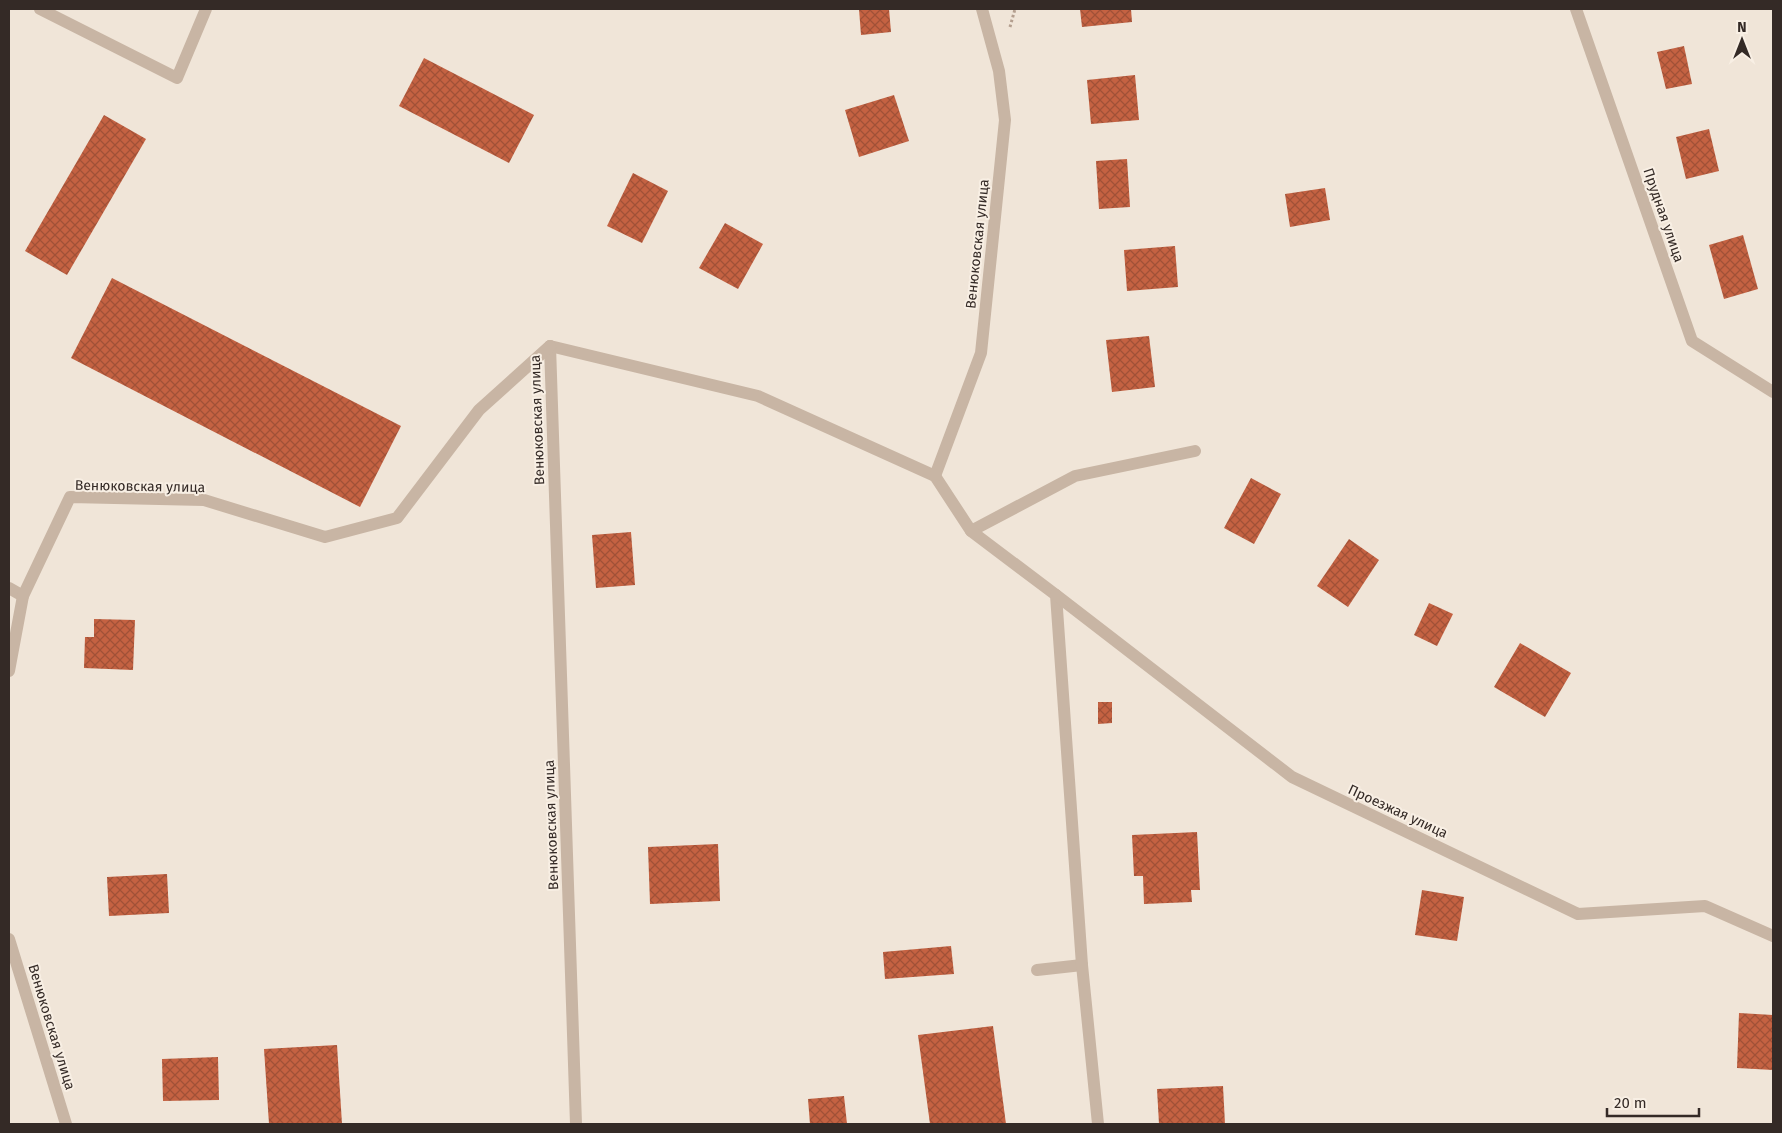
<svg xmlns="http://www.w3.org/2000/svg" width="1782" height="1133" font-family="'Fira Sans',sans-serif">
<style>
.building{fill:url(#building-cross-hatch)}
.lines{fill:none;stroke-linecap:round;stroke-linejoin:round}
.path{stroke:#b49f8f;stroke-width:3;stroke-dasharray:2.5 2.5;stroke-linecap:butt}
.lane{stroke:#c8b5a4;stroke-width:12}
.street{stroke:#c8b5a4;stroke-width:12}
.labels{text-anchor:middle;stroke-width:4;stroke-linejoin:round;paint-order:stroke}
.street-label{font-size:14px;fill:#342a26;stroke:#f8efe4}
</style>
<defs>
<pattern id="building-cross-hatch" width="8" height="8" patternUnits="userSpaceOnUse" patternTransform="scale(1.25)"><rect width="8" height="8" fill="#c46242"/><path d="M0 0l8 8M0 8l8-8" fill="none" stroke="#a05137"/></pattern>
</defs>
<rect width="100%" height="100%" fill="#f0e5d8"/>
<g class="building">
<polygon points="859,9 889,9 891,32 861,35"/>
<polygon points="1080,9 1131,9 1132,22 1082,27"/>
<polygon points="1684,46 1692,84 1666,89 1657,52"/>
<polygon points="424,58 534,115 509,163 399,106"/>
<polygon points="1135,75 1139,120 1091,124 1087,80"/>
<polygon points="894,95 909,141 859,157 845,110"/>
<polygon points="104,115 146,139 67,275 25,251"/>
<polygon points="1709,129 1719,171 1686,179 1676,137"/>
<polygon points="1127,159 1130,207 1099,209 1096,161"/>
<polygon points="633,173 668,191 642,243 607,226"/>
<polygon points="1325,188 1330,220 1290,227 1285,194"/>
<polygon points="725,223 763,244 738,289 699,268"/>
<polygon points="1743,235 1758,289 1724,299 1709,245"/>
<polygon points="1175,246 1178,287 1127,291 1124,250"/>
<polygon points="112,278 401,426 360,507 71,358"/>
<polygon points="1149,336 1155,387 1112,392 1106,340"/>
<polygon points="1251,478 1281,494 1254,544 1224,528"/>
<polygon points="631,532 635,585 596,588 592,535"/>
<polygon points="1349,539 1379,560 1348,607 1317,586"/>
<polygon points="1429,603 1453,614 1437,646 1414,635"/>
<polygon points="94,619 135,620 133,670 84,668 85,637 94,637"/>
<polygon points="1520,643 1571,673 1545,717 1494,687"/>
<polygon points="1098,702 1112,702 1112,723 1098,724"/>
<polygon points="1197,832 1200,890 1191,890 1192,902 1144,904 1143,876 1134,876 1132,835"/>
<polygon points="718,844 720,901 650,904 648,847"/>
<polygon points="167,874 169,913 109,916 107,877"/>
<polygon points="1422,890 1464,897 1457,941 1415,935"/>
<polygon points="951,946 954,974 885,979 883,952"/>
<polygon points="1739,1013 1773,1015 1773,1070 1737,1068"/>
<polygon points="993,1026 1006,1124 930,1124 918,1035"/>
<polygon points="337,1045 342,1124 269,1124 264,1049"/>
<polygon points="218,1057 219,1100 163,1101 162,1059"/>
<polygon points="1223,1086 1225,1124 1159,1124 1157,1089"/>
<polygon points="844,1096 847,1124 810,1124 808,1099"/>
</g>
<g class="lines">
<polyline class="path" points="1010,27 1015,9"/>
<g class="lane">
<polyline points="40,9 177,78 206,9"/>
<polyline points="971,531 1075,476 1195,451"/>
<polyline points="9,588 23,596"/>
<polyline points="1037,970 1082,965"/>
</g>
<g class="street">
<polyline points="1576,9 1692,341 1773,392"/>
<polyline points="550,346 758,396 935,476 971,531 1056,595 1082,965 1098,1124"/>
<polyline points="550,346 576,1124"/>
<polyline points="935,476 981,353 1005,120 999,71 982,9"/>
<polyline points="1056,595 1292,777 1578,914 1705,906 1773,936"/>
<polyline points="9,671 23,596 70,497 204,500 325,537 397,518 479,410 550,346"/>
<polyline points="9,939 66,1124"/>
</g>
</g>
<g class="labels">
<g class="street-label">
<text transform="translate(1664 215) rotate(71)" y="5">Прудная улица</text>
<text transform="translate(977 244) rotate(-84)" y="5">Венюковская улица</text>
<text transform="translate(537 420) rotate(-92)" y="5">Венюковская улица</text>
<text transform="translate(140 486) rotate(1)" y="5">Венюковская улица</text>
<text transform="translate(1398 811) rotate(25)" y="5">Проезжая улица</text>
<text transform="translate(551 825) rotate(-92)" y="5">Венюковская улица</text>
<text transform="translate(52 1027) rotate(73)" y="5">Венюковская улица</text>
</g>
</g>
<rect width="1782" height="1133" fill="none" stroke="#342a26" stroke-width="20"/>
<g transform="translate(1742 40)" stroke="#f8efe4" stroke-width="4" paint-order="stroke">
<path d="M0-4L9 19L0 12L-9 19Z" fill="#342a26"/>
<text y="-8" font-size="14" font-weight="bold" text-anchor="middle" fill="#342a26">N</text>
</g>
<path d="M1607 1108v8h92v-8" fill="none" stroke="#342a26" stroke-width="2.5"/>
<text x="1614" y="1108" font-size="15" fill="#342a26" stroke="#f8efe4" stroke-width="4" paint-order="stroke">20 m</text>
</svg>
